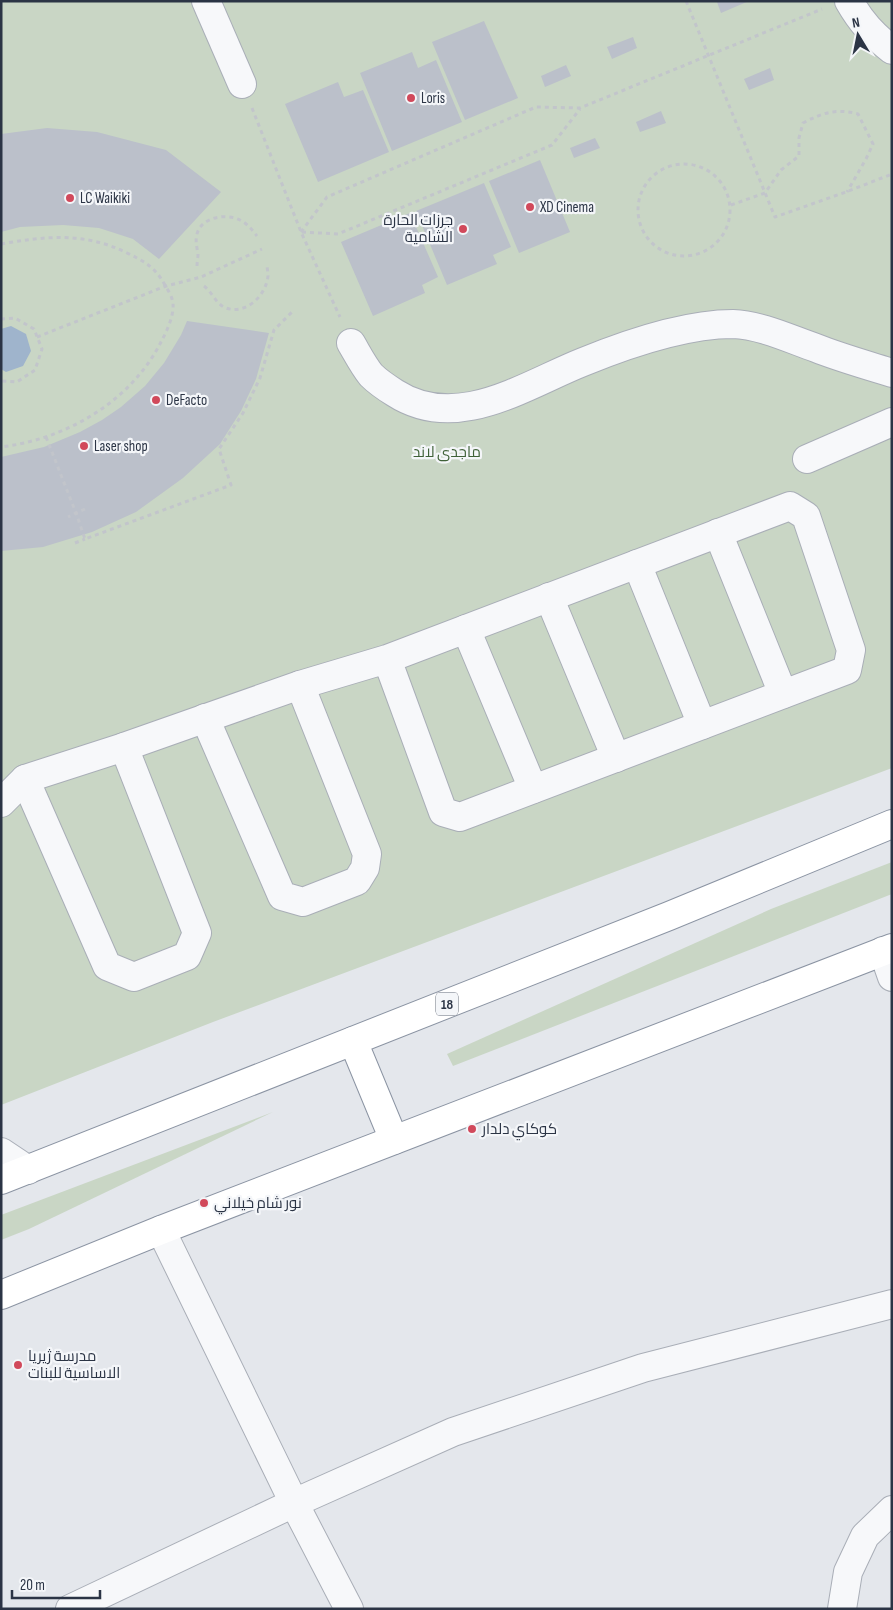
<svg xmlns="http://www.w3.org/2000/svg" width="893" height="1610" font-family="'Sofia Sans Condensed',Cairo,sans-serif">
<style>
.green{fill:#c9d6c5}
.water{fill:#9fb4cc}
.building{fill:#bbc0ca}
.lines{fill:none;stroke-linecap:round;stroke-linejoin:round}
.minor-casing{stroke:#a9aeb7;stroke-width:30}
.highway-casing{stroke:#8b94a3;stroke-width:30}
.path{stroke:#c2c5cb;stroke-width:3;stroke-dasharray:4 4;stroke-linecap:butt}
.minor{stroke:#f7f8fa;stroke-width:28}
.highway{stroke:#fff;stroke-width:28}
.poi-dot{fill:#d1495b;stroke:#f4f6f9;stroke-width:2}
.labels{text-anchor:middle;stroke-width:4.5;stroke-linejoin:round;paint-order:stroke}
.shield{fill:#f4f6f9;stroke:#676e7b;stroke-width:1}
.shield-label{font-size:14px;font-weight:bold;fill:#2b3445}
.poi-label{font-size:15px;fill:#2b3445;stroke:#f4f6f9;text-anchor:start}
.park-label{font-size:15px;fill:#3f6138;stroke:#f4f6f9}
</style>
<rect width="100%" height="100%" fill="#e4e7ec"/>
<g class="green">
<polygon points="1,1 892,1 892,768 213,1022 1,1105"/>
<polygon points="892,862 892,894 453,1066 447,1054 771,909"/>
<polygon points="273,1112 29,1229 1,1240 1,1215"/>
</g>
<polygon class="water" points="11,326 26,334 31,351 23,366 6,372 1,369 1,329"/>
<g class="building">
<polygon points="719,1 749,1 721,13 717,2"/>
<polygon points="484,21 518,98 465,120 432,42"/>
<polygon points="633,37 637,48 612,59 607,47"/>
<polygon points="412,52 418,68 436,60 462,122 392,151 360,73"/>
<polygon points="566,65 571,76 545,87 541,76"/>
<polygon points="770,68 774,80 749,90 744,79"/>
<polygon points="338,82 344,97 363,90 389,152 318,182 285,104"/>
<polygon points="661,111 666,123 640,132 636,122"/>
<polygon points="47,128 97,132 166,150 221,192 159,259 133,239 99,228 63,225 20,227 1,232 1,134"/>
<polygon points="595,138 600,148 574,158 570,148"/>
<polygon points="540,160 570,232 519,253 489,181"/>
<polygon points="484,183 511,247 493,255 497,264 447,285 416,211"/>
<polygon points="410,213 438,277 422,285 425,293 373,316 341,242"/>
<polygon points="187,321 269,333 256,379 241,411 220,444 183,478 136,512 92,532 43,547 1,551 1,457 44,447 80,432 102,420 121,407 145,386 164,363 181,335"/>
</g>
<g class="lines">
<g class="minor-casing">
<g id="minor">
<polyline points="206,1 242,84"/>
<path d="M849,1C861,22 873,35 892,50"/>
<path d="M351,343C357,353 363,365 371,375C378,382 387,388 395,393C457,433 525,385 583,362C627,344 686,324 733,324C761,325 790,339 816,348C841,358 867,365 892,373"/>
<polyline points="807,459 892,422"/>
<polyline points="718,533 783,694"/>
<polyline points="637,564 702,725"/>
<polyline points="549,597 616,758"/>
<polyline points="466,629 533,789"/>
<polyline points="205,718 282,896 303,902 357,881 365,868 367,854 300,685"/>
<polyline points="25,779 107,966 134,977 187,956 197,933 124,747"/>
<polyline points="1,803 25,779 124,747 300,685 387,659 790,506 806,516 851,650 847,670 460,817 443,812 387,659"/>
<polyline points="883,951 892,977"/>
<polyline points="1,1152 28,1170"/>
<polyline points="161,1230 294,1503 349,1609"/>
<polyline points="70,1609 294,1503 453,1432 643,1368 892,1304"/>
<polyline points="842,1609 848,1572 865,1536 892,1510"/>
</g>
</g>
<g class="highway-casing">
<g id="highway">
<polyline points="353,1041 394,1140"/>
<polyline points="1,1180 669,916 892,824"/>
<polyline points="1,1295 161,1230 892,948"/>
</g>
</g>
<g class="path">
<polyline points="686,1 775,217 846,192 892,174"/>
<polyline points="252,108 301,232 340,317"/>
<circle cx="684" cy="210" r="46"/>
<path d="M731,205L765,193L781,170L799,156V138L803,123C822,113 836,108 858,114L873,144L866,159L847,192"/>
<polyline points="301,232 327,197 536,107 580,108 822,9"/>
<polyline points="302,232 338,234 552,145 580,109"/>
<path d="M1,244C46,236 85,232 127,253C142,260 153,266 162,280C166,287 173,297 173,304C174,315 167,331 162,340C132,401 67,439 1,447"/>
<path d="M197,266C197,262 198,258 198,254C197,247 195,242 197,234C201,217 226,213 240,220C248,224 252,230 257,236"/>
<path d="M204,286C212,292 216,304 226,308C247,315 266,295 268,276C268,272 267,268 267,264"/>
<polyline points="1,319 15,318 34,329 42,349 35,370 17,382 1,381"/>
<polyline points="37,337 166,286 201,277 262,249"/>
<polyline points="46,437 76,513 68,517"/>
<polyline points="85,509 76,513 85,539 231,485 219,449 243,413 260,378 274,330 293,311"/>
<polyline points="75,543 85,539"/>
</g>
<use href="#minor" class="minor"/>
<use href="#highway" class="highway"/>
</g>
<g class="poi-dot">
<circle cx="411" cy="98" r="5"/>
<circle cx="70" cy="198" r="5"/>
<circle cx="530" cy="207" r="5"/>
<circle cx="463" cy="229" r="5"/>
<circle cx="156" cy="400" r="5"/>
<circle cx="84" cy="446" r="5"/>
<circle cx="472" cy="1129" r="5"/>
<circle cx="204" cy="1203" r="5"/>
<circle cx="18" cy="1365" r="5"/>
</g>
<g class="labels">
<rect class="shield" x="436" y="992.5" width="22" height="23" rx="4"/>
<g class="shield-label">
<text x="447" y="1009">18</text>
</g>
<g class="poi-label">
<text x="421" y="103">Loris</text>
<text x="80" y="203">LC Waikiki</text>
<text x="540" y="212">XD Cinema</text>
<text x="453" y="225" text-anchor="end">جرزات الحارة<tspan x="453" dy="17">الشامية</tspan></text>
<text x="166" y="405">DeFacto</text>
<text x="94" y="451">Laser shop</text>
<text x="482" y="1134">كوكاي دلدار</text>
<text x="214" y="1208">نور شام خيلاني</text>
<text x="28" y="1361">مدرسة ژيريا<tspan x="28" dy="17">الاساسية للبنات</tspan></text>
</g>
<g class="park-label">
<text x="447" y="457">ماجدی لاند</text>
</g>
</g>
<rect width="893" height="1610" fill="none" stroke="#2b3445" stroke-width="5"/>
<g transform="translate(858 35) rotate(350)" stroke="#f4f6f9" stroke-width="4" paint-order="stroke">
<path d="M0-4L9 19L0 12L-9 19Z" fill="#2b3445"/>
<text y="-8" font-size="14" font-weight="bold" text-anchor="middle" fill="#2b3445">N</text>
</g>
<path d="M12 1590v8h88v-8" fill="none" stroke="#2b3445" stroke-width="2.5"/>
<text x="20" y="1590" font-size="15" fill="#2b3445" stroke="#f4f6f9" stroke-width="4" paint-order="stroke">20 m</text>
</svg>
